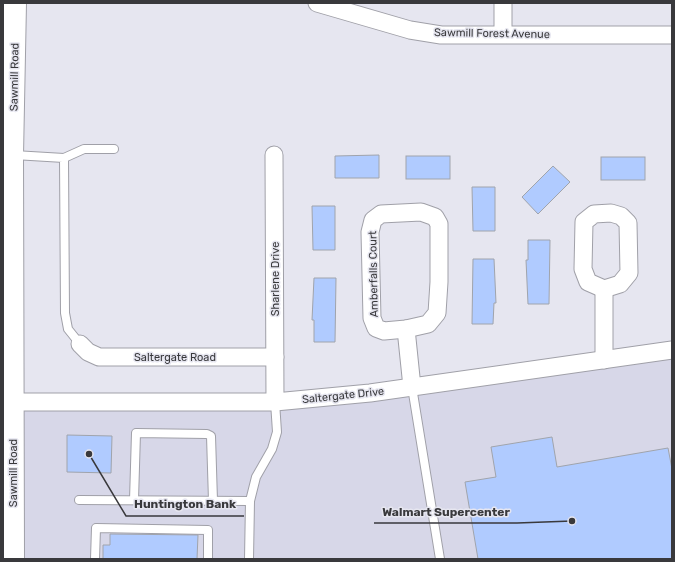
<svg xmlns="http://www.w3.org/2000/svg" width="675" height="562" font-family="Rubik,sans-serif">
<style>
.built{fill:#d7d7e8}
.building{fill:#b0cbff;stroke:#a0a4ac}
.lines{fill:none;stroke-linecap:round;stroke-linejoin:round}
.lane-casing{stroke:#a0a0a8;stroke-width:10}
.street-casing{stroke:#a0a0a8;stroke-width:19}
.primary-casing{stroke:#a0a0a8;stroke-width:24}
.lane{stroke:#fff;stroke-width:8}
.street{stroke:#fff;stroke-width:17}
.primary{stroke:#fff;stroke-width:22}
.labels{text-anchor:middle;stroke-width:3;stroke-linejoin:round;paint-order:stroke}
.street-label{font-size:11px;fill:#39393c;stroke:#e6e6f0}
.leader{fill:none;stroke:#39393c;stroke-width:1.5}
.callout-dot{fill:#39393c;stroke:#e6e6f0;stroke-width:1.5}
.callout-label{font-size:12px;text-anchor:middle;font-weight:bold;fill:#39393c;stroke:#e6e6f0;stroke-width:3;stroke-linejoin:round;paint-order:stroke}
</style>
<rect width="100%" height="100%" fill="#e6e6f0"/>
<polygon class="built" points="672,350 672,559 13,559 12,402 275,402"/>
<g class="building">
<polygon points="379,155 379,178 335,178 335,156"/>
<rect x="406" y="156" width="44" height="23"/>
<rect x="601" y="157" width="44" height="23"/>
<polygon points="553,166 570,182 538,214 522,197"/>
<polygon points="472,187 495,187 495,231 473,231"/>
<polygon points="312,206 335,206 335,250 313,250"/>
<polygon points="528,240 550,240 549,304 528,304 526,260 528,260"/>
<polygon points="473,259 494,259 496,303 494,303 493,324 472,324"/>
<polygon points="314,278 336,278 335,342 314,342 314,320 312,320"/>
<polygon points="67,435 112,436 111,473 67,472"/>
<polygon points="552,437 557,467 668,448 672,469 672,559 478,559 465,482 496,477 491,447"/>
<polygon points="110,534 198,535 197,559 103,559 103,545 110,545"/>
</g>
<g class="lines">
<g class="lane-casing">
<g id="lane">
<polyline points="14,155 64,158 65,313 68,329 80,344"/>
<polyline points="64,158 84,149 114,149"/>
<polyline points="412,387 440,559"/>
<polyline points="79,500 250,501"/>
<polyline points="134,500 136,433 207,434 211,436 213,501"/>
<polyline points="95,559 96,528 208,530 208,559"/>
<polyline points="249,559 250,501 256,477 272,449 277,432 275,402"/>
</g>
</g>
<g class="street-casing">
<g id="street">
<polyline points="317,3 410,30 441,35 672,35"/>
<polyline points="503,3 503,34"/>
<polyline points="274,155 275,402"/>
<polygon points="421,212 435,217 439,224 439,282 437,313 428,324 406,329 384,331 376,328 372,318 370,232 373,220 381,214"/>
<polygon points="611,213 621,216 628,223 629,273 620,284 604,289 588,282 583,269 584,222 594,214"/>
<polyline points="406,329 412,387"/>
<polyline points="80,344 88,352 99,357 275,357"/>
<polyline points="604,360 604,289"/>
<polyline points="12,402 275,402 370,393 672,350"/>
</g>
</g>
<g class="primary-casing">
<polyline id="primary" points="13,559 12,155 15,3"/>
</g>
<use href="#lane" class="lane"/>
<use href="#street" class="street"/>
<use href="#primary" class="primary"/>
</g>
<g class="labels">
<g class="street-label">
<text transform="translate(492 33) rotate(1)" y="4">Sawmill Forest Avenue</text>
<text transform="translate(14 77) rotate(-89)" y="4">Sawmill Road</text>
<text transform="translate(373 274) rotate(-91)" y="4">Amberfalls Court</text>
<text transform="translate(275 279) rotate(-90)" y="4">Sharlene Drive</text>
<text x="175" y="361">Saltergate Road</text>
<text transform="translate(343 395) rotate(-6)" y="4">Saltergate Drive</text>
<text transform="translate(13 473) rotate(-90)" y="4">Sawmill Road</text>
</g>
</g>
<path class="leader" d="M89 454L126 516H244M572 521L517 523H374"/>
<g class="callout-dot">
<circle cx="89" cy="454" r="4"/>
<circle cx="572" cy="521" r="4"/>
</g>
<g class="callout-label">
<text x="185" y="508">Huntington Bank</text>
<text x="446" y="516">Walmart Supercenter</text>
</g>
<rect width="675" height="562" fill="none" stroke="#39393c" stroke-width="8"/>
</svg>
